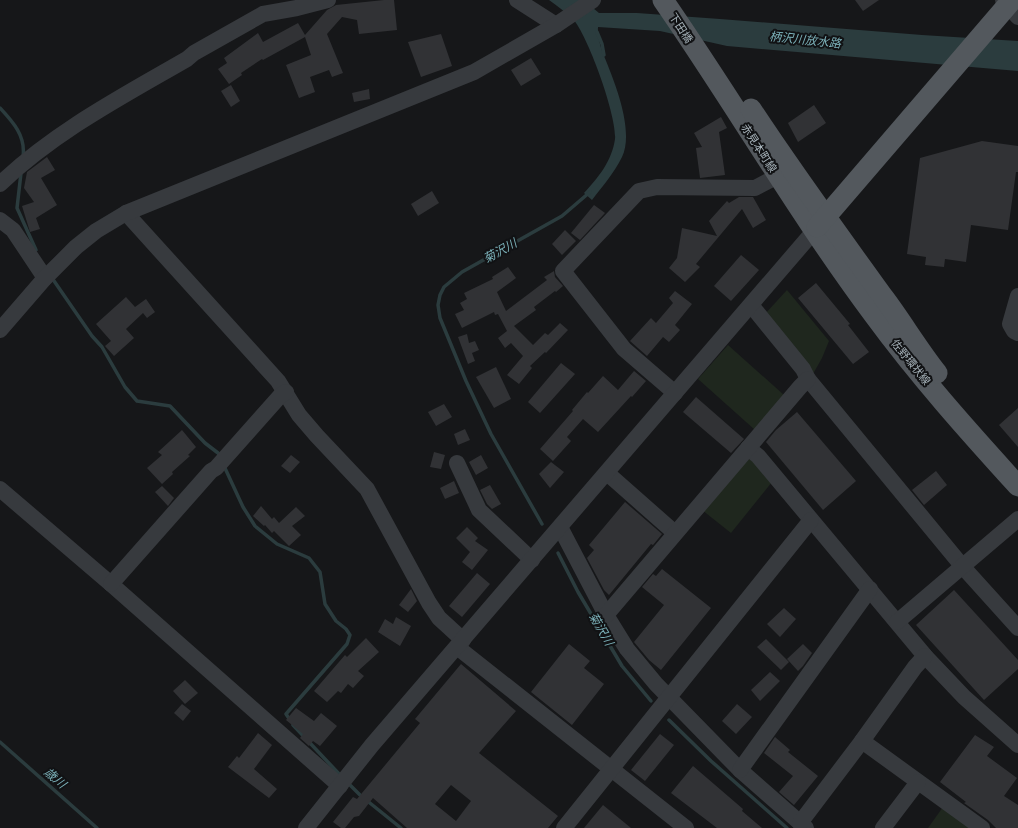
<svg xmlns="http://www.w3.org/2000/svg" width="1018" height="828" font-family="Manrope,'Noto Sans JP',sans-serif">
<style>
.green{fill:#1f271e}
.water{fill:#2b3c3e}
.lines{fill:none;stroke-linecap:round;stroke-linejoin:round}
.stream{stroke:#2b3c3e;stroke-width:3.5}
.building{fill:#313235;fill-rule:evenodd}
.minor{stroke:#373a3e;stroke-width:16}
.major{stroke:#53585d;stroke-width:21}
.labels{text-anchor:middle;stroke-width:4;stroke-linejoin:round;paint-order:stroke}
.street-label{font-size:11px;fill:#a7b3ba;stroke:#111214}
.water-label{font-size:12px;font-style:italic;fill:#7bb0b8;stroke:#111214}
</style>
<rect width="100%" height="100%" fill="#161719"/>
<g class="green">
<polygon points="787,290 829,341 822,358 813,374 765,314"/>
<polygon points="728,345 784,395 755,430 698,379"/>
<polygon points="749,459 755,462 772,482 731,533 702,510"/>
<polygon points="943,807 973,828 928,828"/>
</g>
<path class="water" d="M549,0H588L593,8L599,13H637L720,19L922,35L1018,41V71L727,46L660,31L598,27C597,43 605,57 610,71C619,94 633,134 622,157C614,173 602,187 592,200L584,193C598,178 612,161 615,139C617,116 588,36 573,19C566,12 557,6 549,0Z"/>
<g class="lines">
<g class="stream">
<polyline points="597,32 602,44 604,55"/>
<path d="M0,108C13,122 26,136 23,157"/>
<polyline points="21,173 17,208 36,250"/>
<polyline points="52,278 92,336 102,347 125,387 137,401 170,406 205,443 218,453 220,456"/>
<polyline points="224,466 243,507 255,526 277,544 309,558 320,572 325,604 336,621 346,629 350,635 347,644 286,714 290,720"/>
<polyline points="542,524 491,434 466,381 440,318 438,305 440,295 444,287 462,272 562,216 590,192"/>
<polyline points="558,553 578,592 622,666 651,701"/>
<polyline points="669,720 711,761 787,828"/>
<polyline points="293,725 341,776"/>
<polyline points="0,742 97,828"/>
<polyline points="347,782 360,795 401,828"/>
</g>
</g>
<g class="building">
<polygon points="384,0 394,0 397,30 359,34 357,20 342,17 327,34 343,73 332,77 329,70 310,77 315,92 299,98 286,65 311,55 305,37 263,60 262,59 241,73 242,75 229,84 218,69 227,63 224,58 258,33 263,42 298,23 305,35 327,10 336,5"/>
<polygon points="855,0 879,0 863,11"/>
<polygon points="441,34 452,66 421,77 408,42"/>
<polygon points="531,58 541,74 521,86 511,70"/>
<polygon points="231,85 240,101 231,107 221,91"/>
<polygon points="369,89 370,99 354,102 352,93"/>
<polygon points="814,105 826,123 798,142 788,123"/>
<polygon points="721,117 727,128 719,132 725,175 700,178 696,148 702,147 694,133"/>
<polygon points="982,141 1018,146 1018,172 1016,172 1008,230 971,225 966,262 945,259 944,267 925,265 926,257 907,254 920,158"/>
<polygon points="47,157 55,170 41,178 57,205 36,218 40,229 30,232 22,206 34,202 24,188 27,172"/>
<polygon points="432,191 439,203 418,216 411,204"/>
<polygon points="739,197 753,197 766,220 753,228 742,209 696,264 700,267 685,282 669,268 677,258 682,228 717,236 709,221 727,201 729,203"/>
<polygon points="594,205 605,213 580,240 571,233"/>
<polygon points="565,230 576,241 562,255 552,244"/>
<polygon points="741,255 759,270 731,301 714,286"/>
<polygon points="508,267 516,278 497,292 506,311 547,280 544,277 554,271 555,277 563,286 556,292 555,291 534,307 536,310 514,326 533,345 545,333 548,335 560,323 568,330 546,353 545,352 530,366 532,368 519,384 507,375 523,356 511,343 505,348 498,338 507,331 498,314 495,315 494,312 462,328 455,314 464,310 460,303 467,299 464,293 493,279 492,277"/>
<polygon points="816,283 850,324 848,325 869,352 853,364 798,298"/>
<polygon points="675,291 692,304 675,325 680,330 669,342 663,337 647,356 630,341 651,318 656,323 673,303 669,298"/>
<polygon points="126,297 135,307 146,299 155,312 147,318 143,313 126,329 134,338 114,356 105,346 111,341 96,324"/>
<polygon points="467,334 469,343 475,341 479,350 472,353 475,361 468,364 458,337"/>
<polygon points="561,363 575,374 540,413 528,402"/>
<polygon points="496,367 511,399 494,408 476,377"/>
<polygon points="634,371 646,381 632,397 631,396 598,432 583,419 567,437 571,441 553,461 540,449 573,411 572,410 587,392 588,393 603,376 618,390"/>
<polygon points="696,397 744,439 731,453 683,412"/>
<polygon points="444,404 452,417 436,426 428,412"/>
<polygon points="1018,408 1018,447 999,425"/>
<polygon points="797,412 856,481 823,510 766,442 776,430"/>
<polygon points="465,429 470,440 458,445 454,434"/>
<polygon points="182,430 196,447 188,455 190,456 172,472 173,474 162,484 147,468 162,455 158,452"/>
<polygon points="434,452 445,455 441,469 430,467"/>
<polygon points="291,455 300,462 290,473 281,466"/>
<polygon points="481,455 488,468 476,475 469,462"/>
<polygon points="551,462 564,472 550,488 539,474"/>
<polygon points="936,471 947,485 924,505 912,490"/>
<polygon points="454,481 459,493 445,499 440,488"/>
<polygon points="490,485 501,504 492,509 487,504 480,490"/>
<polygon points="162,486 174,498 168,506 155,492"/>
<polygon points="625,502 662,534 653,545 651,544 609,595 604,590 587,558 594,550 589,545"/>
<polygon points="261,506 272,519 274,517 279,523 296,507 305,516 292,526 301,535 289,546 274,531 272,533 265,525 264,526 253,516"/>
<polygon points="467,527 478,538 475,541 488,550 472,570 462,562 470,552 456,538"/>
<polygon points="662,569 711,608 661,670 649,660 634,642 664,605 642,587 653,574 656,576"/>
<polygon points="477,573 490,584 462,617 449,606"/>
<polygon points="411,589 417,601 408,612 399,605"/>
<polygon points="954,590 1018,660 1018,669 984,700 916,625"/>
<polygon points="784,608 796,619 780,637 767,624"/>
<polygon points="396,617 411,626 400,646 378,632 385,619 393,624"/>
<polygon points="366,638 379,652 358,671 364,676 353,688 348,684 341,693 338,691 327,702 314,691 345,655 347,657"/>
<polygon points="766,639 789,662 781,670 757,647"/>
<polygon points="569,644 590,661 584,668 604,684 572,725 531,692"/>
<polygon points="803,644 812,653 803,666 798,671 787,659"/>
<path d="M461,664L516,711L479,753L558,816L548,828H407L373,798L359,816L354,817L345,828H341L333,822L353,797L357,799L420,723L415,719ZM451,785L471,801L456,821L435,804Z"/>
<polygon points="770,672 780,681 760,701 751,690"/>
<polygon points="185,680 198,693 185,704 173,691"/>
<polygon points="182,704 191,711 183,721 174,713"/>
<polygon points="737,704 752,717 736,734 722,721"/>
<polygon points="296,708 314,721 321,713 337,726 320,746 313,741 309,746 300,738 303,734 286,720"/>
<polygon points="258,733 272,745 254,769 277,789 269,798 228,767 237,756 239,758"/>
<polygon points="660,734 674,745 645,781 631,770"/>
<polygon points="975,735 994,747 987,756 1017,778 1004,796 1018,805 1018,828 996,828 988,820 964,803 966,802 940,782"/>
<polygon points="775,737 790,750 788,752 818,776 794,805 779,792 793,776 764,753"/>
<polygon points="693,766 743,809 742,811 762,828 717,828 671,793"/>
<polygon points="603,805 631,828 584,828"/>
</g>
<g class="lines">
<g class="minor">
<polyline points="517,0 556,25"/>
<polyline points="1003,0 1018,17"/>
<path d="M0,184C54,132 123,96 187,59L194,53L263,14L297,8L328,0"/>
<polyline points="126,213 278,381 299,415 317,436 367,489 429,603 439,618 463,640"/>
<polyline points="0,220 13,230 45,278"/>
<polyline points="1018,296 1010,324 1014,331 1018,333"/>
<polyline points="751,305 803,369 808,379 963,567 1018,628"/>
<polyline points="0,330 45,278 76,247 96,231 126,213 474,72 556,25 593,0"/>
<polyline points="675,393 624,349 563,271 639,191 657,187 755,188 778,176"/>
<polyline points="748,448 758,456 925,656 964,697 1018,745"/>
<polyline points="457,463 479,510 532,560"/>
<polyline points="607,473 675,533"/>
<polyline points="0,489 111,584 340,786"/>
<polyline points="560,527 606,615 627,649 656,684 740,770 806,828"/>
<polyline points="111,584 211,471 216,468 280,396 286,392"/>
<polyline points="606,615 800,387 808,379"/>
<polyline points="897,622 1018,519"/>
<polyline points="457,647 686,828"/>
<polyline points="862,741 982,828"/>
<polyline points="740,770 870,589"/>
<polyline points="800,823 862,741 915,667 925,656"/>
<polyline points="306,828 372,745 814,231"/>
<polyline points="564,828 811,520"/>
<polyline points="883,828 918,782"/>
</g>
<g class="major">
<path d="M663,0C735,104 798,213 874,315C918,375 968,431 1018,486"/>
<path d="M751,109C793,173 839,236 884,298C902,322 918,349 937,373"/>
<polyline points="817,227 1012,0"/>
</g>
</g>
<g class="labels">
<g class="street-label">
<text transform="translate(681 28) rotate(57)" y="4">下田橋</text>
<text transform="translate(759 148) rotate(57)" y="4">赤見本町線</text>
<text transform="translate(911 362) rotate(51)" y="4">佐野環状線</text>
</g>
<g class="water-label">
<text transform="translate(805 40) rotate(6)" y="4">柄沢川放水路</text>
<text transform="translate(500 251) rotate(-29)" y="4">菊沢川</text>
<text transform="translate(601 629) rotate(60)" y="4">菊沢川</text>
<text transform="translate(55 778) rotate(41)" y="4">歳川</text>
</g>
</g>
</svg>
